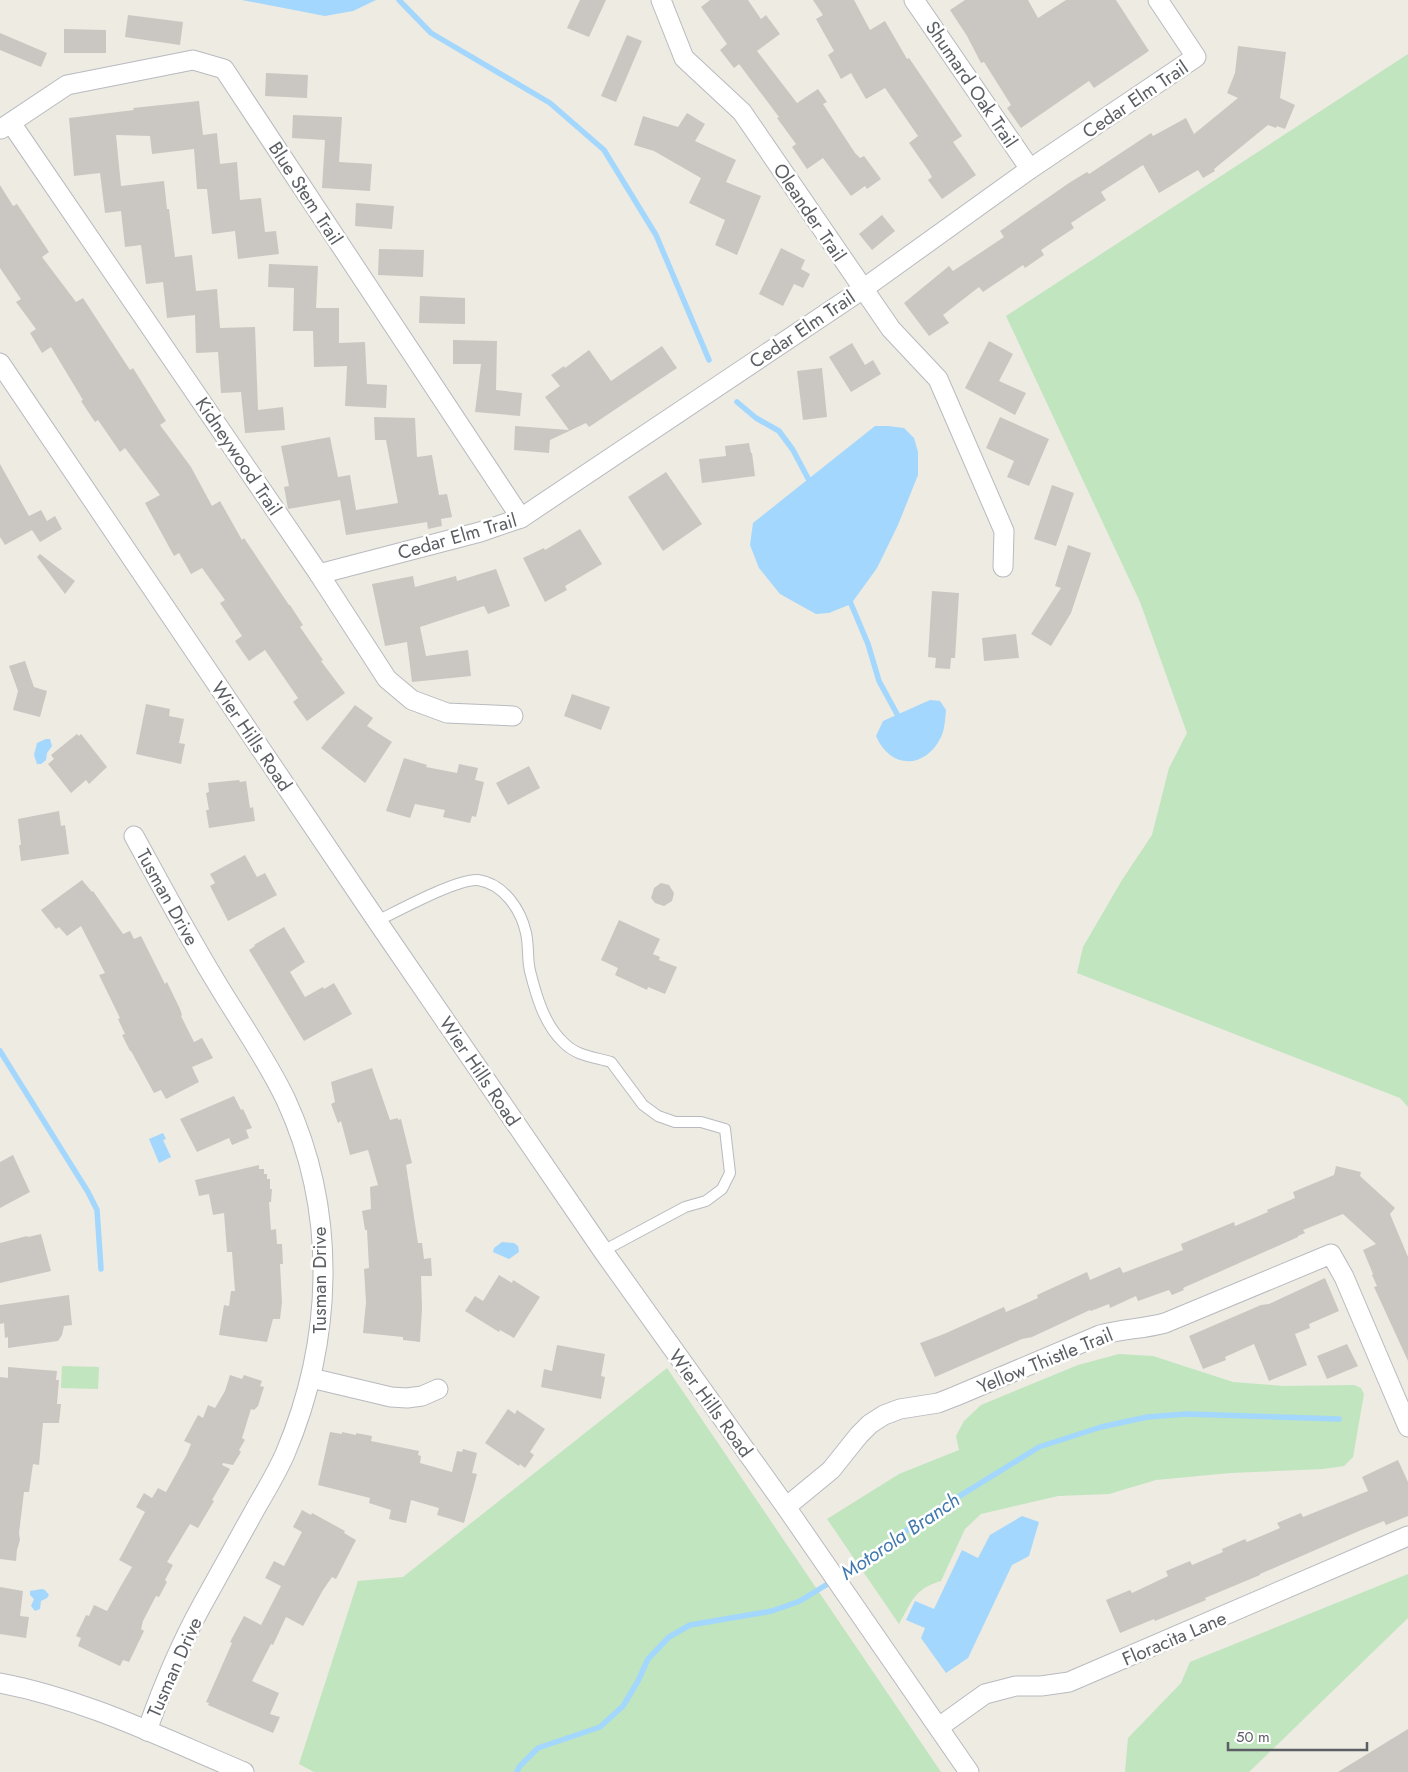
<svg xmlns="http://www.w3.org/2000/svg" width="1408" height="1772" font-family="Jost,sans-serif">
<style>
.green{fill:#c0e5bf}
.water{fill:#a3d7fd}
.lines{fill:none;stroke-linecap:round;stroke-linejoin:round}
.stream{stroke:#a3d7fd;stroke-width:5.5}
.building{fill:#cac7c2}
.lane-casing{stroke:#b8babf;stroke-width:12}
.street-casing{stroke:#b8babf;stroke-width:21}
.lane{stroke:#fff;stroke-width:10}
.street{stroke:#fff;stroke-width:19}
.labels{text-anchor:middle;stroke-width:5;stroke-linejoin:round;paint-order:stroke}
.street-label{font-size:19px;fill:#5b5e63;stroke:#fff}
.water-label{font-size:20px;font-style:italic;fill:#4078ae;stroke:#fff}
</style>
<rect width="100%" height="100%" fill="#edebe2"/>
<g class="green">
<polygon points="1408,54 1408,1107 1400,1098 1077,973 1083,947 1122,880 1152,835 1169,768 1187,733 1140,602 1006,316"/>
<path d="M1119,1354L1153,1356L1233,1382L1284,1386L1354,1385L1361,1388L1364,1394L1353,1457L1344,1466L1323,1469L1230,1473L1156,1480L1109,1494L1058,1496L981,1514L965,1529L941,1581C914,1589 912,1601 899,1624L827,1519L899,1474L959,1450L956,1436L964,1421L981,1405L1078,1365Z"/>
<polygon points="62,1366 99,1367 98,1389 61,1388"/>
<polygon points="667,1368 941,1772 314,1772 299,1764 358,1581 403,1577"/>
<polygon points="1408,1574 1408,1618 1249,1772 1125,1772 1128,1738 1181,1683 1190,1662"/>
</g>
<g class="water">
<polygon points="242,0 376,0 353,11 325,16"/>
<polygon points="875,426 888,426 904,428 914,438 918,452 918,475 898,525 877,568 851,604 829,613 816,614 780,594 759,568 750,545 753,523"/>
<path d="M930,700L940,701L946,710C945,719 945,729 941,737C925,770 890,769 876,736L883,721Z"/>
<polygon points="46,739 50,739 52,746 47,753 46,760 41,764 37,764 34,755 37,743"/>
<polygon points="163,1133 166,1139 163,1140 171,1157 159,1163 149,1139"/>
<polygon points="502,1242 514,1243 518,1246 519,1252 509,1259 493,1252 494,1248"/>
<polygon points="1022,1516 1039,1522 1029,1556 1012,1565 968,1658 946,1673 921,1638 925,1628 906,1620 915,1601 934,1609 962,1550 978,1558 990,1535"/>
<polygon points="42,1589 45,1590 49,1595 47,1598 41,1601 40,1609 35,1611 31,1606 34,1599 30,1595 30,1591"/>
</g>
<g class="lines">
<g class="stream">
<polyline points="399,0 431,33 550,103 604,150 656,235 709,360"/>
<polyline points="737,402 756,418 779,431 793,450 812,486"/>
<polyline points="849,599 868,644 879,681 897,714"/>
<polyline points="0,1051 88,1192 97,1210 101,1269"/>
<polyline points="517,1772 519,1767 538,1748 600,1727 623,1706 638,1681 648,1659 669,1637 690,1625 772,1611 800,1601 868,1559 919,1521 1039,1447 1101,1427 1147,1417 1187,1414 1339,1419"/>
</g>
</g>
<g class="building">
<polygon points="580,0 606,0 589,37 567,28"/>
<polygon points="710,0 748,0 761,19 766,15 780,34 757,51 797,103 818,89 827,102 823,104 855,153 860,158 864,156 881,179 867,189 865,186 851,196 823,158 807,169 792,147 796,144 777,118 779,117 739,64 734,68 720,50 727,44 701,7"/>
<polygon points="813,0 854,0 870,30 885,21 907,59 909,58 962,136 953,142 976,175 942,199 928,180 932,177 928,170 909,143 918,136 885,88 866,99 851,73 841,79 828,55 834,51 816,19 823,15"/>
<polygon points="965,0 1028,0 1038,18 1066,0 1116,0 1149,51 1094,88 1089,81 1021,128 1007,108 1011,105 984,62 981,63 967,36 950,10"/>
<polygon points="128,15 183,22 180,45 125,37"/>
<polygon points="64,29 106,30 106,53 64,53"/>
<polygon points="0,33 47,53 41,67 0,50"/>
<polygon points="627,35 642,41 616,102 601,96"/>
<polygon points="1238,46 1286,52 1280,98 1295,105 1285,129 1277,126 1276,128 1268,125 1214,169 1215,171 1203,178 1198,170 1159,193 1143,165 1101,192 1106,200 1071,223 1074,228 1041,250 1044,255 1025,268 1023,265 983,292 979,287 943,315 949,323 929,336 904,303 949,266 953,271 1004,237 1000,231 1069,183 1087,172 1089,174 1151,133 1153,136 1186,118 1194,134 1238,98 1227,93 1235,73"/>
<polygon points="266,73 308,75 307,98 265,96"/>
<polygon points="199,101 203,135 217,133 220,164 237,162 240,200 261,198 265,232 276,231 279,254 238,259 235,231 212,234 207,189 197,189 194,149 152,154 150,136 116,135 121,186 164,181 167,209 169,209 175,257 192,255 196,291 217,289 220,328 255,327 258,410 283,407 285,430 245,433 241,392 221,393 218,352 196,353 195,315 167,318 163,282 146,284 141,245 125,247 121,211 105,213 100,173 74,176 69,118 134,110 133,108"/>
<polygon points="687,113 705,124 695,141 736,160 726,182 761,196 737,255 715,245 725,220 689,203 701,178 654,151 634,145 643,116 678,127"/>
<polygon points="293,115 342,117 339,162 372,164 370,191 322,188 325,140 292,138"/>
<polygon points="0,185 13,206 17,204 49,252 42,257 76,302 83,298 130,370 133,368 166,421 160,425 191,467 212,506 220,501 242,540 244,538 289,605 290,605 303,625 300,627 323,660 321,661 345,693 307,721 293,702 298,698 265,650 249,661 235,641 242,636 220,603 225,600 202,568 191,574 179,553 174,556 145,503 160,495 125,448 120,452 98,420 95,422 81,401 83,400 51,347 42,353 30,333 36,329 16,302 21,299 0,268"/>
<polygon points="356,203 394,206 392,229 355,226"/>
<polygon points="882,215 895,231 872,250 859,234"/>
<polygon points="781,248 805,260 801,269 810,274 803,288 794,284 783,306 759,294"/>
<polygon points="379,249 424,250 423,277 378,275"/>
<polygon points="269,264 318,266 316,308 339,308 339,343 365,342 367,384 387,385 386,408 345,406 347,366 314,367 313,331 293,331 294,288 268,287"/>
<polygon points="420,296 465,298 465,324 419,323"/>
<polygon points="453,340 497,341 496,390 522,393 520,416 475,412 481,364 453,364"/>
<polygon points="989,341 1013,354 999,381 1026,393 1015,415 965,388"/>
<polygon points="852,343 865,365 873,360 881,374 851,392 829,357"/>
<polygon points="662,346 677,368 589,427 586,423 550,440 549,453 514,450 515,426 569,430 545,397 560,386 551,375 564,366 565,368 589,350 611,381"/>
<polygon points="822,368 827,417 803,420 797,371"/>
<polygon points="374,417 415,418 417,457 432,455 439,495 447,494 452,517 441,519 442,526 428,529 427,522 346,535 340,500 288,509 284,487 289,486 281,446 330,437 338,477 350,475 356,510 398,503 386,440 375,440"/>
<polygon points="1000,417 1049,439 1029,486 1007,477 1014,461 986,448"/>
<polygon points="749,443 751,453 752,453 755,476 702,483 699,459 726,456 725,446"/>
<polygon points="0,464 29,516 41,510 47,521 55,516 62,529 40,542 32,530 5,545 0,537"/>
<polygon points="666,472 702,524 663,551 628,497"/>
<polygon points="1052,485 1074,493 1056,546 1034,539"/>
<polygon points="580,529 602,564 565,586 567,590 545,602 523,558 544,548 545,550"/>
<polygon points="1068,545 1091,553 1071,613 1051,646 1031,634 1061,588 1055,586"/>
<polygon points="40,554 75,581 65,594 37,557"/>
<polygon points="496,569 510,606 488,614 484,606 420,627 426,656 468,650 471,676 412,682 407,642 385,646 372,584 413,576 415,587 456,576 457,581"/>
<polygon points="932,591 959,593 955,658 951,658 950,669 935,668 936,658 928,657"/>
<polygon points="1016,634 1019,658 984,661 982,638"/>
<polygon points="25,661 34,687 47,691 40,717 13,710 18,691 9,666"/>
<polygon points="572,694 610,707 601,730 564,716"/>
<polygon points="146,704 170,709 169,716 184,719 179,743 185,744 181,764 136,754"/>
<polygon points="355,705 373,718 367,726 392,742 365,783 321,748"/>
<polygon points="77,734 79,736 81,734 107,767 89,784 86,780 71,793 48,764 54,759 51,755"/>
<polygon points="404,758 427,765 426,767 457,773 459,764 478,768 475,780 484,782 476,817 472,816 470,823 443,817 445,810 415,804 410,818 386,811"/>
<polygon points="529,766 540,788 508,805 496,783"/>
<polygon points="239,780 240,782 246,781 250,808 253,807 255,821 209,828 206,810 209,810 206,793 209,792 208,783"/>
<polygon points="59,811 61,826 65,825 69,854 21,861 19,845 21,845 18,819"/>
<polygon points="245,855 257,877 265,873 277,895 228,921 210,886 215,883 210,874"/>
<polygon points="82,880 92,892 93,891 123,934 130,931 134,939 141,936 165,984 167,982 180,1009 182,1015 181,1016 194,1042 202,1038 213,1058 192,1067 199,1082 166,1099 161,1090 154,1093 131,1051 130,1051 122,1035 125,1034 118,1019 120,1018 99,975 105,973 81,926 67,936 59,927 56,929 41,910"/>
<polygon points="661,883 669,885 674,893 672,901 664,906 655,903 651,898 654,888"/>
<polygon points="619,920 660,939 653,954 660,957 659,960 677,967 665,994 648,987 647,990 615,975 618,968 601,960"/>
<polygon points="284,927 305,962 290,972 305,997 323,987 324,989 334,983 352,1014 304,1041 249,950 255,946 254,945"/>
<polygon points="372,1068 390,1120 398,1118 398,1120 401,1119 412,1163 406,1165 418,1243 422,1243 424,1259 431,1258 432,1276 421,1276 422,1308 420,1342 403,1340 403,1337 363,1333 366,1302 364,1269 369,1268 367,1230 365,1230 362,1211 371,1209 370,1187 378,1185 368,1150 350,1155 341,1121 338,1123 331,1104 335,1102 331,1082"/>
<polygon points="234,1096 241,1110 243,1109 252,1128 246,1130 249,1138 232,1145 229,1138 197,1152 180,1119"/>
<polygon points="13,1155 30,1192 0,1208 0,1162"/>
<polygon points="259,1165 259,1169 264,1169 264,1174 267,1174 267,1179 270,1179 270,1189 272,1189 271,1202 269,1202 271,1230 276,1229 277,1244 282,1244 283,1264 280,1264 282,1302 280,1319 273,1319 267,1342 219,1335 224,1305 229,1306 231,1291 235,1291 232,1252 227,1252 224,1213 213,1215 209,1194 199,1196 195,1180"/>
<polygon points="1336,1166 1361,1172 1360,1176 1395,1208 1390,1214 1408,1257 1408,1361 1374,1287 1377,1286 1372,1275 1373,1274 1363,1250 1376,1244 1343,1214 1303,1230 1305,1233 1298,1236 1298,1237 1183,1288 1184,1290 1172,1295 1169,1290 1138,1301 1136,1296 1110,1308 1109,1304 1091,1311 1090,1310 1032,1337 1022,1339 935,1377 920,1343 944,1334 1004,1307 1006,1312 1038,1298 1037,1295 1087,1272 1090,1280 1120,1267 1123,1273 1183,1250 1181,1244 1234,1222 1235,1226 1268,1212 1267,1210 1295,1198 1293,1192 1334,1175"/>
<polygon points="41,1234 51,1271 0,1283 0,1243 27,1236 28,1237"/>
<polygon points="499,1275 512,1283 513,1280 540,1297 514,1338 500,1330 499,1332 465,1311 475,1296 483,1301"/>
<polygon points="1325,1278 1339,1311 1309,1324 1310,1328 1295,1334 1307,1365 1269,1381 1254,1344 1225,1357 1226,1360 1203,1369 1189,1336 1261,1305 1269,1304"/>
<polygon points="69,1295 72,1325 64,1326 62,1335 58,1341 8,1348 8,1337 5,1338 4,1323 0,1324 0,1305"/>
<polygon points="1347,1344 1358,1366 1327,1379 1317,1356"/>
<polygon points="557,1345 605,1354 601,1376 605,1377 601,1399 541,1387 544,1369 552,1371"/>
<polygon points="8,1367 57,1371 56,1380 59,1380 57,1404 61,1404 59,1423 43,1423 39,1465 33,1464 29,1492 24,1492 19,1533 20,1540 17,1550 16,1561 0,1559 0,1377 8,1378"/>
<polygon points="230,1375 242,1379 244,1375 262,1381 260,1386 264,1387 258,1406 254,1410 251,1409 242,1438 245,1440 239,1450 241,1452 233,1465 223,1463 222,1465 230,1469 212,1500 214,1501 198,1528 190,1524 167,1562 173,1565 165,1580 167,1582 159,1597 156,1596 143,1621 141,1629 144,1631 129,1662 123,1660 120,1666 78,1646 81,1638 76,1636 86,1615 89,1616 94,1605 107,1611 122,1584 132,1567 119,1560 145,1512 136,1507 144,1493 152,1498 158,1488 166,1492 187,1454 191,1444 184,1441 198,1415 203,1418 208,1405 215,1408 225,1391"/>
<polygon points="508,1409 515,1414 517,1410 545,1429 530,1452 534,1455 525,1468 520,1464 519,1466 485,1443"/>
<polygon points="330,1432 342,1434 342,1432 356,1435 356,1433 372,1436 371,1441 419,1451 418,1455 421,1456 420,1463 452,1472 457,1451 462,1452 463,1449 477,1453 472,1473 477,1474 464,1523 437,1515 439,1508 411,1500 406,1523 389,1519 391,1510 369,1503 370,1498 318,1485"/>
<polygon points="1398,1460 1408,1482 1408,1516 1386,1525 1384,1521 1359,1531 1260,1574 1260,1575 1205,1598 1206,1600 1155,1621 1154,1619 1120,1633 1106,1600 1130,1590 1132,1593 1168,1576 1166,1571 1190,1561 1192,1565 1223,1552 1222,1549 1245,1539 1247,1542 1280,1528 1277,1523 1301,1513 1303,1517 1368,1491 1362,1477"/>
<polygon points="302,1510 311,1515 312,1513 345,1531 344,1533 356,1540 336,1579 332,1577 323,1590 303,1626 286,1617 273,1645 271,1644 252,1681 279,1693 270,1714 280,1717 273,1733 208,1705 209,1703 206,1702 232,1643 230,1642 244,1616 261,1625 281,1586 265,1578 274,1561 284,1566 302,1532 293,1527"/>
<polygon points="0,1587 23,1591 20,1616 29,1617 26,1638 0,1634"/>
<polygon points="1408,1729 1408,1772 1338,1772"/>
</g>
<g class="lines">
<g class="lane-casing">
<path id="lane" d="M377,921C398,911 458,878 478,880C504,884 521,910 526,933C529,946 527,959 530,971C536,995 544,1024 563,1042C576,1056 594,1057 611,1062L643,1105L658,1116L675,1122H701L725,1129L730,1173L722,1189L706,1201L685,1207L603,1251"/>
</g>
<g class="street-casing">
<g id="street">
<polyline points="661,0 684,58 742,112 891,329 938,379 1004,531 1003,567"/>
<polyline points="914,0 1030,169"/>
<polyline points="11,123 319,574 387,679 412,700 447,713 513,716"/>
<polyline points="1,129 67,85 193,60 224,69 521,518"/>
<polyline points="0,363 377,921 603,1251 786,1507 969,1772"/>
<polyline points="319,574 480,532 521,518 863,289 1030,169 1196,57 1158,0"/>
<path d="M134,836C162,887 190,940 221,990C243,1026 268,1062 286,1100C338,1213 333,1341 285,1454C277,1472 267,1489 257,1506C239,1539 220,1572 202,1605C180,1645 162,1688 147,1731"/>
<polyline points="311,1378 391,1397 407,1398 422,1396 438,1389"/>
<path d="M786,1507L831,1470L859,1435L870,1424L884,1415L900,1409L938,1403L956,1396L1100,1335C1121,1329 1143,1329 1165,1323L1331,1254L1344,1277L1408,1427"/>
<path d="M0,1683C85,1699 165,1739 244,1772"/>
<polyline points="939,1727 985,1694 1016,1686 1041,1686 1069,1682 1408,1536"/>
</g>
</g>
<use href="#lane" class="lane"/>
<use href="#street" class="street"/>
</g>
<g class="labels">
<g class="street-label">
<text transform="translate(972 84) rotate(56)" y="7">Shumard Oak Trail</text>
<text transform="translate(1135 99) rotate(-34)" y="7">Cedar Elm Trail</text>
<text transform="translate(306 193) rotate(57)" y="7">Blue Stem Trail</text>
<text transform="translate(810 212) rotate(56)" y="7">Oleander Trail</text>
<text transform="translate(802 329) rotate(-34)" y="7">Cedar Elm Trail</text>
<text transform="translate(239 456) rotate(56)" y="7">Kidneywood Trail</text>
<text transform="translate(457 536) rotate(-16)" y="7">Cedar Elm Trail</text>
<text transform="translate(252 736) rotate(56)" y="7">Wier Hills Road</text>
<text transform="translate(168 897) rotate(61)" y="7">Tusman Drive</text>
<text transform="translate(480 1071) rotate(56)" y="7">Wier Hills Road</text>
<text transform="translate(319 1280) rotate(-90)" y="7">Tusman Drive</text>
<text transform="translate(1045 1360) rotate(-22)" y="7">Yellow Thistle Trail</text>
<text transform="translate(711 1403) rotate(54)" y="7">Wier Hills Road</text>
<text transform="translate(1174 1638) rotate(-23)" y="7">Floracita Lane</text>
<text transform="translate(174 1667) rotate(-66)" y="7">Tusman Drive</text>
</g>
<g class="water-label">
<text transform="translate(900 1536) rotate(-34)" y="7">Motorola Branch</text>
</g>
</g>
<path d="M1228 1742v8h139v-8" fill="none" stroke="#5b5e63" stroke-width="2.5"/>
<text x="1236" y="1742" font-size="15" fill="#5b5e63" stroke="#ffffff" stroke-width="4" paint-order="stroke">50 m</text>
</svg>
